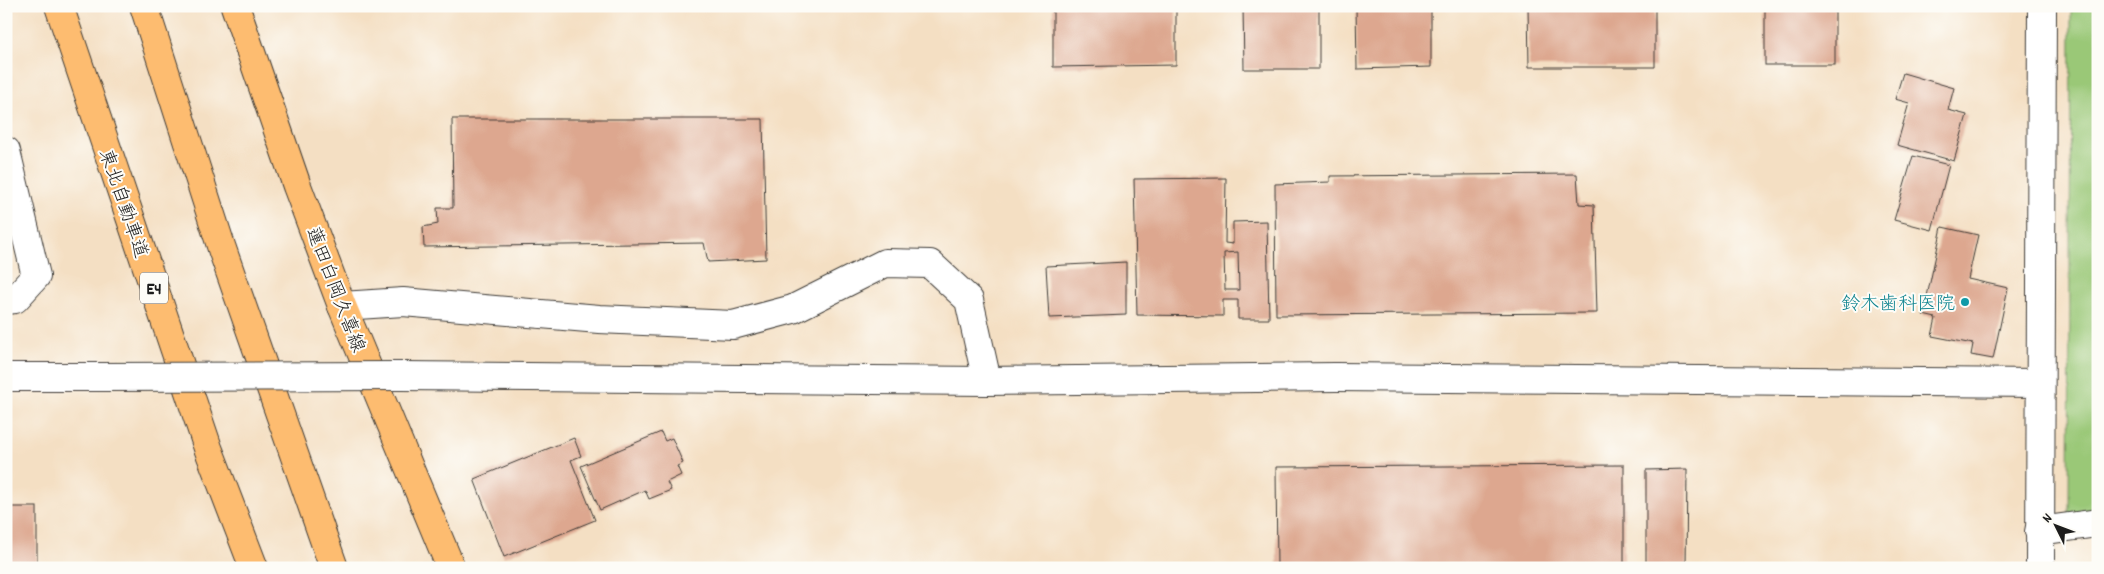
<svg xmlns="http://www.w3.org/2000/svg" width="2104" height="574" font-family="Dekko,'Klee One',sans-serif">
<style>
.green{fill:#9ac877;stroke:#5b724a}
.building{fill:#dda78f;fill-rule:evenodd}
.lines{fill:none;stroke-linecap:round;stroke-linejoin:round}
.minor-casing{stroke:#3c3935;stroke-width:30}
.major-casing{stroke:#3c3935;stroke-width:30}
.highway-casing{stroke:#3c3935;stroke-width:30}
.minor{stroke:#fff;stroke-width:28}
.major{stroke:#fdbc70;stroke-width:28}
.highway{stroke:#fdbc70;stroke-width:28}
.minor-bridge-casing{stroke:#3c3935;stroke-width:30;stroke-linecap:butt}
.minor-bridge{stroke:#fff;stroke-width:28}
.culture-dot{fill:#0f9aa8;stroke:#fdfcf7;stroke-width:2}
.labels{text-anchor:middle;stroke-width:4;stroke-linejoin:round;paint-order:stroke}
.shield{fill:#fdfcf7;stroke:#605f5e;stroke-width:1}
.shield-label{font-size:18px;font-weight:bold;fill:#1c1c1c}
.street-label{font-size:19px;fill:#1c1c1c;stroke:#fdfcf7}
.culture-label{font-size:19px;fill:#0d838f;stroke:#fdfcf7;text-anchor:end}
</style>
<rect width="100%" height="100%" fill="#fdfcf7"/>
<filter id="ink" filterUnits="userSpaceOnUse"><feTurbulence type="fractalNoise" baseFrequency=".02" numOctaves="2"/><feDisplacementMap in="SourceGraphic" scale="10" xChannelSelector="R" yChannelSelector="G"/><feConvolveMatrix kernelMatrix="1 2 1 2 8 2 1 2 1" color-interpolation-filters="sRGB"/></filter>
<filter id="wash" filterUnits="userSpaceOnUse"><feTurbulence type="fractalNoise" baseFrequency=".0096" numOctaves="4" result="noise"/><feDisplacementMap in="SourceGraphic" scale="20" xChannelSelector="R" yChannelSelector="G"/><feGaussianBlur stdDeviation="1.12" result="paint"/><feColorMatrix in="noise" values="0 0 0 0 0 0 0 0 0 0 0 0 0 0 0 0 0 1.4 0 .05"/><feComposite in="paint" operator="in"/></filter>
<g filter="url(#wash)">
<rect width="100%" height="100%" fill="#f4dfc3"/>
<polygon class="green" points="2071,6 2098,6 2098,512 2069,516"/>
<g id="blocks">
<g class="building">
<polygon points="1053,6 1176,6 1176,65 1053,67"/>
<polygon points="1243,6 1319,6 1319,69 1244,69"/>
<polygon points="1356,6 1431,6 1431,67 1357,69"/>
<polygon points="1528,6 1655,6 1655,67 1529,67"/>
<rect x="1765" y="6" width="70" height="59"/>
<polygon points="1903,73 1954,88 1948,110 1967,115 1954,161 1897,145 1909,103 1895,99"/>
<polygon points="452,119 763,119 766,259 708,262 704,243 424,247 423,227 438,224 437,208 453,208"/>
<polygon points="1913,156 1949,165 1932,230 1894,220"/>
<polygon points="1577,174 1579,204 1594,205 1597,313 1276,315 1275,184 1330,182 1330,176"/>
<path d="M1226,178L1225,243L1233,244V222L1267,221L1269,319H1238V300H1223V316L1137,315L1134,179ZM1238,252L1239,290H1225L1224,253Z"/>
<polygon points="1942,227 1978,235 1968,279 2008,288 1993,359 1971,355 1973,344 1932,336 1936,318 1923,315"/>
<polygon points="1126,262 1126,315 1049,318 1046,266"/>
<polygon points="661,432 665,441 672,438 683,463 677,466 681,475 667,482 671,490 649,499 645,490 600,510 581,466"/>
<polygon points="574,438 581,456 571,460 595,520 504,557 474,479"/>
<polygon points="1624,465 1624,568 1277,568 1276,467"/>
<polygon points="1687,469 1686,568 1646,568 1646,470"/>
<rect x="6" y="507" width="31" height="61"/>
</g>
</g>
</g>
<g filter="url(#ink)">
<use href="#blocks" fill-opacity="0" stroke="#3c3935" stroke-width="1"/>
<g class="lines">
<g class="minor-casing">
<g id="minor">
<polyline points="6,151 36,276 15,299 6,300"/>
<polyline points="342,306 403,302 599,319 733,325 793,309 885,263 930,264 969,300 987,381"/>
<polyline points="402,376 987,381 1336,377 2040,383"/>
<polyline points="6,377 97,377"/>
<polyline points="2039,531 2098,523"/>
<polyline points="2040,568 2042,6"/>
</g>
</g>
<g class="major-casing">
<polyline id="major" points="235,6 297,186 342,306 451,568"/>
</g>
<g class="highway-casing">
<g id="highway">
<polyline points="59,6 208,448 254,568"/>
<polyline points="144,6 222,249 334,568"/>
</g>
</g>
<use href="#minor" class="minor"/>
<use href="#major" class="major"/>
<use href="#highway" class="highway"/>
<g class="minor-bridge-casing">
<polyline id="minor-bridge" points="97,377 402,376"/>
</g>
<use href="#minor-bridge" class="minor-bridge"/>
</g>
</g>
<circle class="culture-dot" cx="1965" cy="302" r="5"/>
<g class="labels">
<rect class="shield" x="140" y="272.5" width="28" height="31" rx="4"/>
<g class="shield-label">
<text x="154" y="294">E4</text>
</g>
<g class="street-label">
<text transform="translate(125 203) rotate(71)" y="7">東北自動車道</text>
<text transform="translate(337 289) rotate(69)" y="7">蓮田白岡久喜線</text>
</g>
<g class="culture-label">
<text x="1955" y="309">鈴木歯科医院</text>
</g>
</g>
<rect width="2104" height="574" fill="none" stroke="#fdfcf7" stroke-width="25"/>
<g transform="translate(2056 526) rotate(312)" stroke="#fdfcf7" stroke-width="4" paint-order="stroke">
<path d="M0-4L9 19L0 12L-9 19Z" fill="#1c1c1c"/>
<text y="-8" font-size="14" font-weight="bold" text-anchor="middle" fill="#1c1c1c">N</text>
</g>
</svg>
